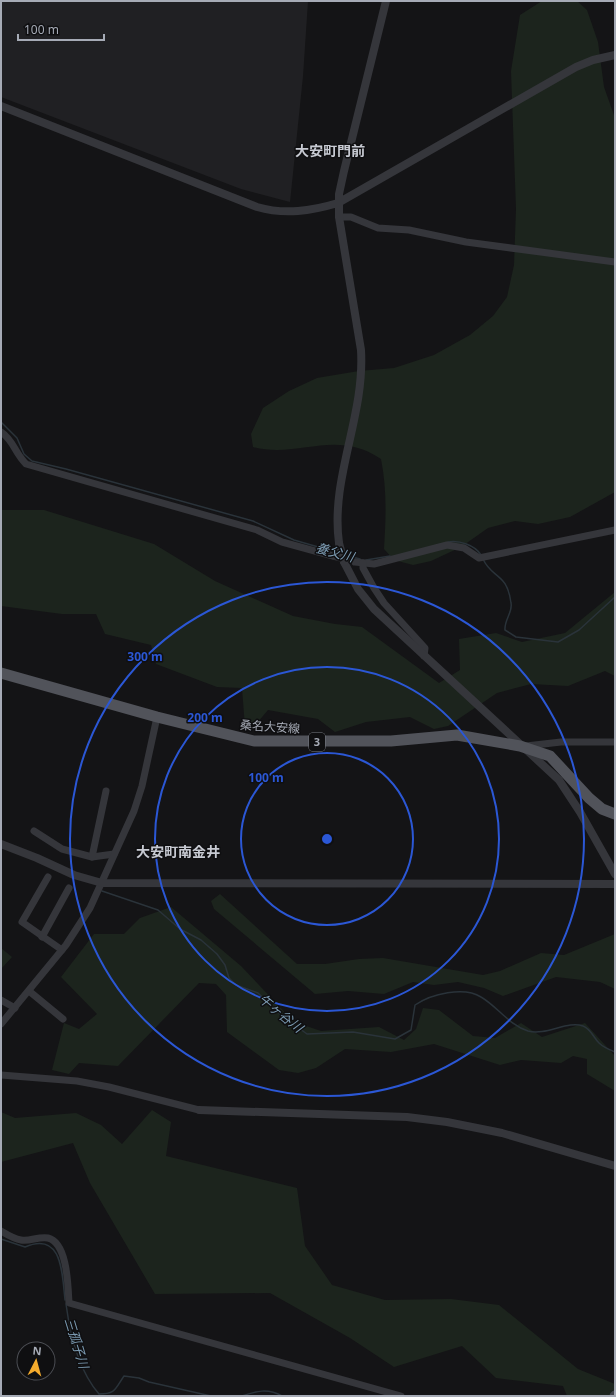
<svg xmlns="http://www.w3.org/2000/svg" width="616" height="1397" font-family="'Noto Sans','Noto Sans JP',sans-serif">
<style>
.built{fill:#202023}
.green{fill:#1c241d}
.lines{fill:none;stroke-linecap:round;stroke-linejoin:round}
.stream{stroke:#2a333a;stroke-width:1.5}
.minor-tunnel{stroke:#313236;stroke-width:7;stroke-dasharray:7 3.5;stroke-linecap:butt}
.minor{stroke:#35363b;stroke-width:7}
.tertiary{stroke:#35363b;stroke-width:8}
.secondary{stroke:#43454b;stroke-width:9}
.primary{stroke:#51535a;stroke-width:11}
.tertiary-bridge{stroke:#35363b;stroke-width:8}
.ring{fill:none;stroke:#2b57d5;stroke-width:2}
.labels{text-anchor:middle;stroke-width:3;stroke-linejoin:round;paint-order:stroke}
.shield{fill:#0f0f11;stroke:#797c84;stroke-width:1}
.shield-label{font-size:11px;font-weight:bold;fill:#a6abb6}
.street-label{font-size:12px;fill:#a6abb6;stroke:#0f0f11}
.water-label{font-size:13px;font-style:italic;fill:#7c9bb2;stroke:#0f0f11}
.quarter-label{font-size:14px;font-weight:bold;fill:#c7cad2;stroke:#0f0f11}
.centre{fill:#2b57d5;stroke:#0f0f11;stroke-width:2}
.ring-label{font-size:12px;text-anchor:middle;font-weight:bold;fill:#2b57d5;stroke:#0f0f11;stroke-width:3;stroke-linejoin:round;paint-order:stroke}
</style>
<rect width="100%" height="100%" fill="#141416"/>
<polygon class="built" points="1,1 308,1 303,76 290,202 241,189 1,97"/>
<g class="green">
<path d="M542,1H577L587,10L598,42L604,87L615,118V492L570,517L538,524L515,521L488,528L461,547L431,561L413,565L394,560L384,549C386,518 387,489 381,459C335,428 299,459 253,447L251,434L263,408L289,391L317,378L359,371L394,368L434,355L470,335L493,316L507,297L514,265L516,209L511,71L520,15Z"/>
<polygon points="1,510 44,510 154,544 215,581 293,616 335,624 362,627 439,683 460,670 459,639 496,633 522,642 565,633 615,592 615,676 605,671 568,686 531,684 497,693 448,726 434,729 410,717 366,722 335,732 318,719 268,710 251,730 245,727 242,688 217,687 156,664 151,645 105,634 96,614 62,614 1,606"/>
<polygon points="220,894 297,964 325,964 359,959 383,958 483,975 500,971 541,953 564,955 615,934 615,989 600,982 556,977 503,996 484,988 458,982 434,985 413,982 384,994 348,991 315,994 214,909 211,901"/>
<polygon points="171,907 241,966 294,1022 321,1031 379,1027 404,1040 416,1029 423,1008 439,1010 473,1036 495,1038 521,1023 542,1037 585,1023 615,1056 615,1091 587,1074 587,1059 573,1056 561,1063 521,1060 500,1065 434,1044 391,1052 345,1049 316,1068 298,1073 279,1070 227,1032 226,995 216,984 199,983 118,1066 79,1063 69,1074 52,1070 64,1023 79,1029 97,1014 61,977 94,934 124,934 140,918"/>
<polygon points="1,948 12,957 1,969"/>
<polygon points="152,1110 171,1122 166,1156 297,1188 305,1246 332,1285 385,1300 451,1299 499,1305 578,1369 615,1384 615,1396 567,1396 563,1386 496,1378 462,1346 394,1367 350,1338 270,1293 155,1294 90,1183 73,1143 1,1162 1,1112 15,1118 76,1113 101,1125 122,1144"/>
</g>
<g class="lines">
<g class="stream">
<polyline points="1,422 17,438 24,454 32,461 66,469 253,521 294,540 339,553"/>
<path d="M448,542C459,540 475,545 481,555"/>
<polyline points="345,555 360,559"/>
<path d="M483,559C492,579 507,572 511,603C513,612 504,620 505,630L516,637L558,642L579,630L615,597"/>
<polyline points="366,560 390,556"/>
<path d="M102,891L158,910L180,929L201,940L217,954L225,965L229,978L236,985L258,993L281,1015L307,1034L353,1032L395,1039L411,1030L415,1005C431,994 464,986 481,997C498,1007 509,1025 528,1031C546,1036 568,1020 583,1026C591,1029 593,1037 599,1043C603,1047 610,1050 615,1052"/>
<path d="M1,1239L25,1247C63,1231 62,1274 65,1300"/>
<path d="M66,1304C70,1334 78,1370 99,1394C116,1394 115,1389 124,1376L139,1378L149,1382L211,1396"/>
<path d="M242,1396C256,1391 268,1388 282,1396"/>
</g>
<polyline class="minor-tunnel" points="333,556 355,562"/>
<g class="minor">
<polyline points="339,217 351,217 378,228 409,230 466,242 615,262"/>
<path d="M1,432C14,441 14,452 26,464L257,530L282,542L333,556"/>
<polyline points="355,562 374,564 447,545 464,548 479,558 615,530"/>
<polyline points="363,563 363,568 374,588 384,603 425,648 424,656"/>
<polyline points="526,746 561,742 615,742"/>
<polyline points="34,831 62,849 92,857 114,854"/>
<polyline points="92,857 106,791"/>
<polyline points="48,877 22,922 62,950"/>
<polyline points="42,937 69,888"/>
<polyline points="29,991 63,1019"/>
<polyline points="1,1000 15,1008"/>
<polyline points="1,1024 66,945 90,908 134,811 142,786 157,717"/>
<polyline points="1,1075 77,1081 109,1087 199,1110"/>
<path d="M1,1231C6,1234 14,1239 21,1240C29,1242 39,1236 48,1238C68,1243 68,1288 69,1303L401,1396"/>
</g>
<g class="tertiary">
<path d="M1,106L257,207C285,215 311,211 338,203L576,67L593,60L615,55"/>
<path d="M339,543C330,478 365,417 361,350L339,217V194L344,171L386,1"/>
<polyline points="344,562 358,589 374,609 559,780 580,812 615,874"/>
<polyline points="1,844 37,858 74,875 102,883 615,884"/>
<polyline points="199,1110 407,1117 447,1122 502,1133 615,1166"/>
</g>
<polyline class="secondary" points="614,1396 615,1395"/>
<polyline class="primary" points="1,673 157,717 254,741 391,741 457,735 520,746 550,756 589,798 602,809 615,814"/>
<polyline class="tertiary-bridge" points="339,543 344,562"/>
</g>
<g class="ring">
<circle cx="327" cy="839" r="86"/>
<circle cx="327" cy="839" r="172"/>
<circle cx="327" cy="839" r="257"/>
</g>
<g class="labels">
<rect class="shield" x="309" y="733" width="16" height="18" rx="3"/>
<g class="shield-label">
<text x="317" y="746">3</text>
</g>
<g class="street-label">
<text transform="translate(270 727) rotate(4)" y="4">桑名大安線</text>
</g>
<g class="water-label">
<text transform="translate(335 552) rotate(15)" y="5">養父川</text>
<text transform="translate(281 1013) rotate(39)" y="5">午ヶ谷川</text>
<text transform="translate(77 1343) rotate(73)" y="5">三孤子川</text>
</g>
<g class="quarter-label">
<text x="330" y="156">大安町門前</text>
<text x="178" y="857">大安町南金井</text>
</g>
</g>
<circle cx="327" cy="839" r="6" class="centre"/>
<g class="ring-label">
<text x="145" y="661">300 m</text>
<text x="205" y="722">200 m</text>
<text x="266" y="782">100 m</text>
</g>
<rect width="616" height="1397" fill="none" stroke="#a6abb6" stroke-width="4"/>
<g transform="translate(36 1361) rotate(6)"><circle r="19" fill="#0f0f11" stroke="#4b4d53"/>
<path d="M0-3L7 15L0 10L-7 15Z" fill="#f4ab2d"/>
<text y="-6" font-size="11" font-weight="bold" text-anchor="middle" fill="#a6abb6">N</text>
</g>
<path d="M18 34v6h86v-6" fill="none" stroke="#a6abb6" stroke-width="2"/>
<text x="24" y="34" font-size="12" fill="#a6abb6" stroke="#0f0f11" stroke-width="3" paint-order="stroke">100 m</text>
</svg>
